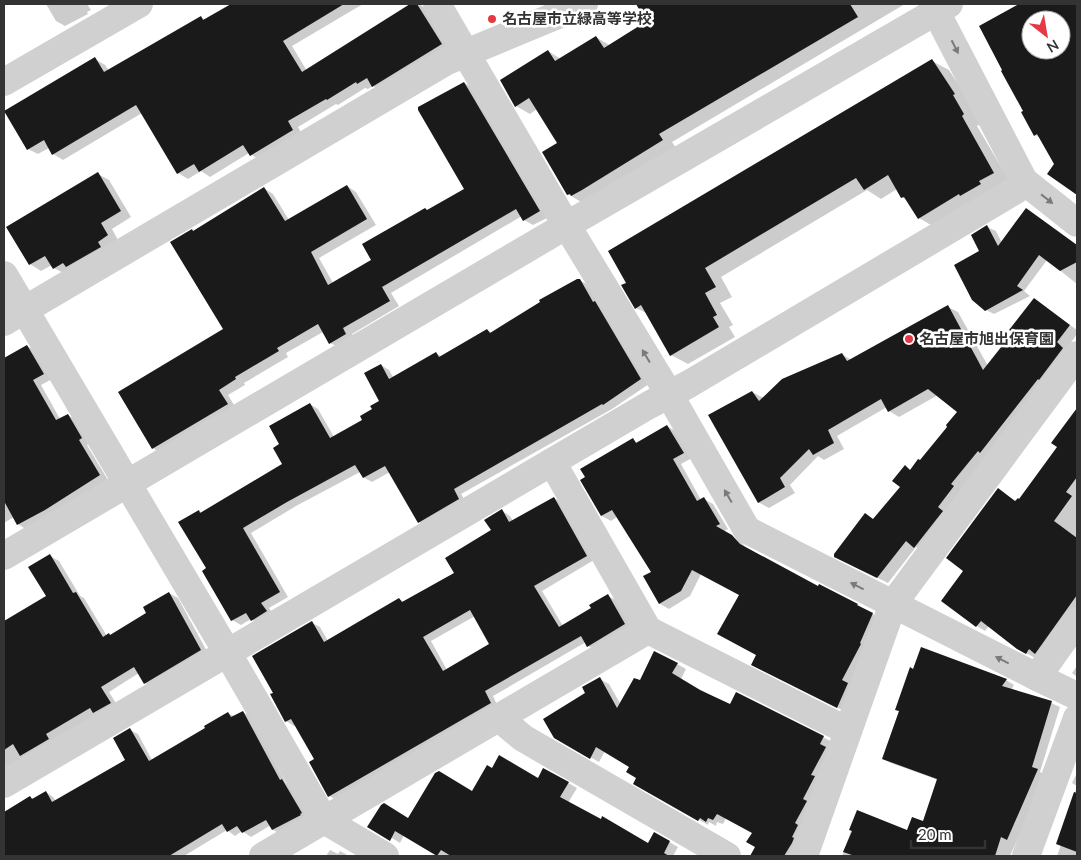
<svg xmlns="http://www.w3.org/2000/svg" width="1081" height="860" font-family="Lato,'Noto Sans JP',sans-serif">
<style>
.shadow{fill:#0003;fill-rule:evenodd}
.building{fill:#1a1a1a;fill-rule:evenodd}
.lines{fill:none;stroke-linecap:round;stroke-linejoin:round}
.minor{stroke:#d0d0d0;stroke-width:28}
.oneway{fill:#7a7a7a}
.poi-dot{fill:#e63946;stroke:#fff;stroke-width:2}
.labels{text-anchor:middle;stroke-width:5;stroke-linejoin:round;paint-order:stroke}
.poi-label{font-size:15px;font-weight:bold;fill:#333;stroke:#fff;text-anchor:start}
</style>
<rect width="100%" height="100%" fill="#fff"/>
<g class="shadow">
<polygon points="46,4 87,4 91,10 87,12 88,14 65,26 56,21"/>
<polygon points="233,4 276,4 277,5 279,4 363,4 292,46 307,71 413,4 419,4 425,8 451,49 383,92 373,86 368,89 365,88 338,105 336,104 298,127 303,136 261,161 249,153 210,177 201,171 188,179 178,173 142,113 63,160 53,154 49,148 38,154 28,149 95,59 105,65 109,71 201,17 206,20"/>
<polygon points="637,4 905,4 672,142 676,148 581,202 568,194 559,143 537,109 530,114 516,106 548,51 561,59 596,37 609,45 640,27 646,18"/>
<path d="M1021,4H1077V194L1049,174L1056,164L1041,138L1035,135L1024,112L992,19ZM1031,20H1061V50H1031Z"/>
<polygon points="932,61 949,70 971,104 969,105 980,124 977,126 1010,182 936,228 919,218 907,200 902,197 897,189 881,199 867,190 721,277 732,297 720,303 733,325 729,327 735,337 688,364 671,355 648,314 636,308"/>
<polygon points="464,83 474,88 549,217 533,225 524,220 522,216 391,293 399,306 352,334 355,339 340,348 330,343 323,332 286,353 288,357 244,383 245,385 228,395 237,410 162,454 153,448 225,330 194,232 264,188 273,194 289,220 347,186 356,192 376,225 319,258 333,283 373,260 428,211 465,189"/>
<polygon points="98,174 109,180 131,217 112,229 119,242 65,274 54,268 52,265 41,271 30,264"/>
<polygon points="987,227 996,231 1002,243 1065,237 1077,247 1077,284 1047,260 1024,291 1030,296 994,314 986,310 981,251"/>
<polygon points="579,280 588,285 649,384 612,409 461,494 467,504 427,527 419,522 390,472 372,482 363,477 360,472 296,506 251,533 288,597 269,608 275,617 260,625 251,619 241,625 232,620 208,569 199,511 202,513 284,464 281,445 310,404 318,409 334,437 364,420 380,401 381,365 389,370 393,377 436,353 442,357 487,330 492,333"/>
<polygon points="1034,300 1077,330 1077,334 925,553 916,547 888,583 846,562 874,520 901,487 905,467 911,470 921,461 949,426 958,411 938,395 899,417 889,411 887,407 837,436 844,449 824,460 818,456 790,485 795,493 769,508 758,502 752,392 764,398 841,354 852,360 948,307 958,312 988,366 1015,332"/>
<polygon points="27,346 36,351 52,379 41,385 60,419 68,415 76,420 90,443 87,445 108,480 27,530 18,524 14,517 4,523 4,358"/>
<polygon points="1075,413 1077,414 1077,611 1035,658 1017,648 989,626 985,631 977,626 965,571 999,490 1016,502 1020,500 1059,447"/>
<polygon points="667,426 675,431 692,458 681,464 701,500 704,499 713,504 728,529 723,532 741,542 748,550 819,588 857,605 881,619 869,650 850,685 856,689 846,712 762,669 740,595 701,574 690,596 669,609 660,604 645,576 653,572 618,516 611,521 602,516 582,480 633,440 638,443"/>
<path d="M554,498L562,503L594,560L542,591L563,626L593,609L608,596L616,600L633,629L596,650L588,646L586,642L493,696L498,707L337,800L329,796L316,759L296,725L294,726L286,721L274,693L312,623L320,627L328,641L399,599L404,602L455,573L492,531L502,511L510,516L513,521ZM475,616L491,645L447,670L431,641Z"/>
<polygon points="50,556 59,561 80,596 84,598 107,636 111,636 148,614 169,593 178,598 209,655 154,688 145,683 139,673 109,692 119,708 4,773 4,622 48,597"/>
<polygon points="921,649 1006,680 1014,685 1011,690 1051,703 1060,707 1040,772 1046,775 1010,856 842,856 858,812 908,832 924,822 938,780 891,763 883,759"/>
<polygon points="677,664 686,669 681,679 730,706 823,737 832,742 792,854 791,853 789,856 757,856 753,854 757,847 753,833 726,818 723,824 717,822 716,826 709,822 708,825 635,783 638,777 631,767 605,751 599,762 555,737 586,693 600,679 609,684 621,705 640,682"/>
<polygon points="1077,666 1077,677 1072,673"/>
<polygon points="243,712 250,716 286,783 290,784 309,817 281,834 273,830 271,825 251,837 242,831 235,836 227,830 184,856 4,856 4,840 8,838 4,831 4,813 30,797 34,799 46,792 53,797 56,801 127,760 130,730 138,734 152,760 207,729 228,713 235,717"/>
<polygon points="492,769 538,779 544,769 577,788 568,803 648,845 655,834 678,847 673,856 487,856 512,813 498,804 461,856 457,856 451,853 449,856 439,856 404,835 400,843 370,824 409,819 473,792"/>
<polygon points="1077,773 1077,786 1072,783"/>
<polygon points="1077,786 1077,856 1057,856 1061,845 1058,843"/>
<polygon points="330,850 338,854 340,851 349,856 326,856"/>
</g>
<g class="building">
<polygon points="231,4 344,4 283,41 302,72 410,4 417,4 442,44 372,87 367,78 357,84 356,82 327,100 326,99 288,121 293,130 250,156 243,145 199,172 194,164 177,174 136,105 52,155 44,140 27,150 4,111 95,57 104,72 201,16 203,20"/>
<polygon points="636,4 850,4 858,17 659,134 663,140 582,190 571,196 570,194 567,195 542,152 557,143 529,98 515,107 500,80 548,50 555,61 596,36 604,48 639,26 636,23 644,18"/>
<path d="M1019,4H1077V195L1047,174L1054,164L1037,134L1034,136L1021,112L1023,111L1001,71L1002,70L979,26ZM1031,20H1061V50H1031Z"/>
<polygon points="932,59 955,94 953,95 964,114 962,116 994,173 979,181 981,184 960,196 959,194 918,219 904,197 901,198 888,175 864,190 856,178 705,268 716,287 705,293 717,315 713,317 719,327 670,356 641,305 635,309 621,285 626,283 608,251"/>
<polygon points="464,82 540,211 523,221 516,209 382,287 390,301 343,328 346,334 329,344 318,324 277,348 279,351 235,377 236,379 219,390 228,404 152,449 118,392 223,329 170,242 192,229 193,231 264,187 285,221 347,185 367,219 311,252 328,285 371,260 362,244 425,208 427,210 464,189 418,110 418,107"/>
<polygon points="98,172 121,211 101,223 108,235 98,242 101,247 66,267 63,263 53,269 45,256 29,265 6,227"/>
<polygon points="1026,208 1077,245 1077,262 1060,271 1039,255 1017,286 1023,290 985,311 972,300 954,265 979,251 971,235 987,225 998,246"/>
<polygon points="577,279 580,279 593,302 595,301 641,379 603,405 602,404 454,489 459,499 418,523 385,466 363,478 355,465 287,502 243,528 280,592 261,603 267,611 251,621 246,613 231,621 202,571 206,568 178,522 199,510 200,513 282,464 273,448 279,444 269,426 310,403 330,438 362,420 360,416 372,409 370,406 379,401 364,373 381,364 389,379 436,352 439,357 487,329 490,333 540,302 539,300"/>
<polygon points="1034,298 1070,325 1057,342 1063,348 1039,380 1038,379 980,453 978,451 951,484 954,486 938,507 943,511 921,539 914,548 906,541 877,578 834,557 834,554 865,513 873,519 900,487 892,481 905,465 910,470 918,459 920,460 947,427 946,425 957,412 928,389 888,412 881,399 828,430 834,443 813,455 809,449 780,478 785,487 758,503 708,415 752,391 759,401 782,379 842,353 847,361 948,305 983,370 1013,332 1009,330"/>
<polygon points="27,345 44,374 33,380 56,420 68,414 82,438 79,440 100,475 45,510 17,525 4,501 4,358"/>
<polygon points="1077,408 1077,477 1066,492 1072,496 1054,521 1077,538 1077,595 1035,654 1029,649 1026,654 1017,649 981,621 976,627 941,601 963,571 946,558 998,488 1015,501 1018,498 1019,499 1057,447 1051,443"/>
<polygon points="667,425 684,453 673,459 697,501 704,497 720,524 716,526 732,535 740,544 818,586 819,584 858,604 857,605 873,613 860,643 861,644 842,680 848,683 837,708 751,665 756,655 717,634 739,595 692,570 681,591 659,604 643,576 651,572 612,510 601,516 580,480 585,477 580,469 633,438 636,443"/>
<path d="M554,497L587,556L534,586L559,627L591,608L589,605L608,594L625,624L587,647L581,636L485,691L491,703L328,797L309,762L314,759L291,719L285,722L270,694L273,693L252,656L312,621L324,642L399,598L402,602L454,573L445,558L491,530L484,520L502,509L509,522ZM470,610L489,644L443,671L423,637Z"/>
<polygon points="50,554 73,593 76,592 103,637 109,633 110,635 146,613 143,607 169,592 201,650 144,684 134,667 101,687 111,703 93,713 90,708 46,734 49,739 20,756 13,744 4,750 4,621 46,596 28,567"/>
<polygon points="921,647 1007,679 1002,686 1052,701 1032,767 1038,769 1007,840 1001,837 995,856 855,856 843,852 852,831 849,830 857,810 907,830 912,817 923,821 937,779 882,759 899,711 895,710 910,667 913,669"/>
<polygon points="654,651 678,663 672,673 700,690 730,704 736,692 824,736 820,744 826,747 811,775 815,776 803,799 807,801 795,823 798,825 792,837 794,838 792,843 784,856 750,856 755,847 746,842 752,833 717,814 713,820 708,818 706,822 700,818 698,821 633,784 636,778 626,772 629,767 596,747 590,759 554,738 543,719 585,693 582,687 600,677 617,708 634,678 640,680"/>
<polygon points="243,711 280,780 282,779 302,813 300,814 301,815 272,830 266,820 242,833 237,826 227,832 222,824 169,856 4,856 4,812 30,796 32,799 46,791 52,802 125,760 113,738 130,728 149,761 205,728 204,726 228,712 231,717"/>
<polygon points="499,755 538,778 543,768 569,782 560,797 601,819 602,816 648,843 654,832 670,841 664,853 669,856 451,856 441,850 437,856 395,831 390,841 367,827 381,805 384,803 408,818 435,773 439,771 472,791 487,765 492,768"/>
<polygon points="1074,792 1077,793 1077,852 1056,844"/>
</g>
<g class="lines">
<g class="minor">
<polyline points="437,4 558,211 669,394 747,530 1037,677 1077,696"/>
<polyline points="932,4 1024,181 1077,223"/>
<polyline points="4,82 139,4"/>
<polyline points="4,275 227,652 324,820 385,856"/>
<polyline points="4,322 447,61 584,4"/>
<polyline points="4,556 567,225 949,4"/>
<polyline points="648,630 848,731"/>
<polyline points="1037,677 1077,621"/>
<polyline points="499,718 523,738 727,856"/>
<polyline points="4,784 649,405 689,384 1016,190 1024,181"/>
<polyline points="263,856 648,630 552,462"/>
<polyline points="804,856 893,604 1077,355"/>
<polyline points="1026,856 1077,718"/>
</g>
</g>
<defs><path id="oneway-solid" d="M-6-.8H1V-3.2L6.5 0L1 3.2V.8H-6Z" transform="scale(1.25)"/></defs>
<g class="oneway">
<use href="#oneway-solid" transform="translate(955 47) rotate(63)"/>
<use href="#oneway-solid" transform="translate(1047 199) rotate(38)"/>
<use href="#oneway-solid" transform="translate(646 356) rotate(-121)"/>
<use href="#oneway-solid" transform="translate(728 496) rotate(-120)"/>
<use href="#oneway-solid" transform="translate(857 586) rotate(-153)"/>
<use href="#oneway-solid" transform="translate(1002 660) rotate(-153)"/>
</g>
<g class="poi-dot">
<circle cx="492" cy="19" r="5"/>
<circle cx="909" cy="339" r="5"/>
</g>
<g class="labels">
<g class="poi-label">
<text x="502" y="24">名古屋市立緑高等学校</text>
<text x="919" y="344">名古屋市旭出保育園</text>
</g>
</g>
<rect width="1081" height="860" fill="none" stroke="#333333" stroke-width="10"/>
<g transform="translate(1046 35) rotate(149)"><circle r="24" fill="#ffffff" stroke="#adadad"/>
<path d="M0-4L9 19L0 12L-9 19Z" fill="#e63946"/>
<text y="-8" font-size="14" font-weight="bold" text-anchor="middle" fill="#333333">N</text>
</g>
<path d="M911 840v8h74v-8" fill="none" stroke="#333333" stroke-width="2.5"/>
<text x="918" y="840" font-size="15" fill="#333333" stroke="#ffffff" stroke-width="4" paint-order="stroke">20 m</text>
</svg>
